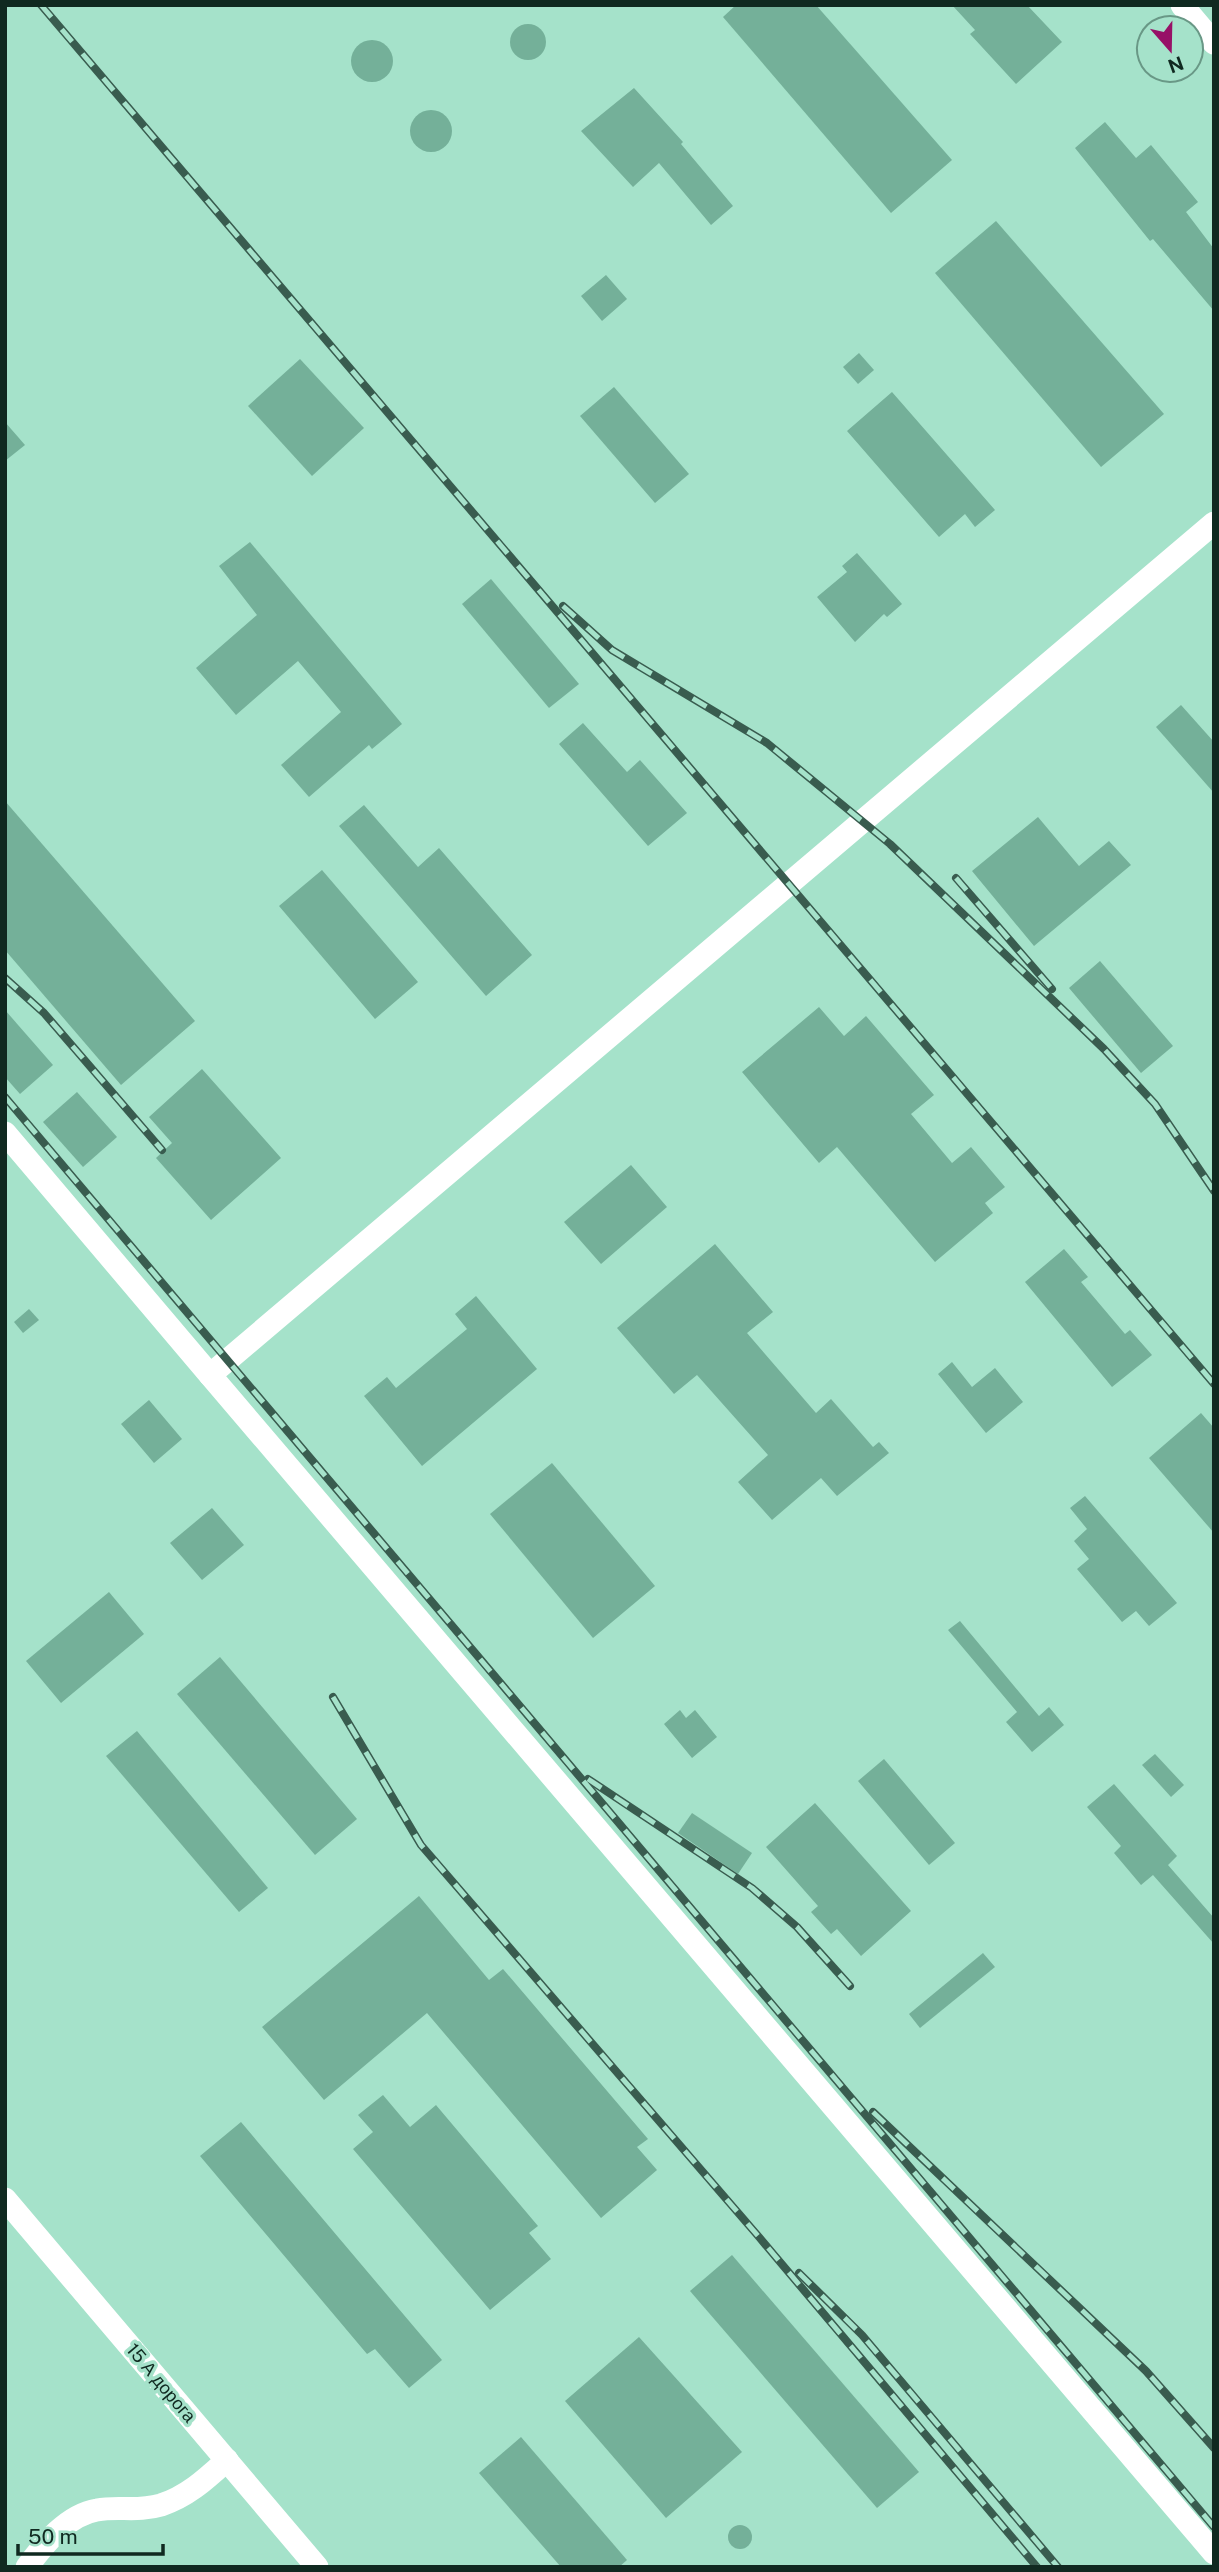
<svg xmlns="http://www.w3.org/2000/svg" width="1219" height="2572" font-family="'Public Sans',sans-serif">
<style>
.building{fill:#74b099}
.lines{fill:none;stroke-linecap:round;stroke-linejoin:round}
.minor{stroke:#fff;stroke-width:23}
.rail-casing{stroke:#395c4f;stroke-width:8}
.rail{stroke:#a5e2ca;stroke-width:5;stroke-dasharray:16;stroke-linecap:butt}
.labels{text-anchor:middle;stroke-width:7;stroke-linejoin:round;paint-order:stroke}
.street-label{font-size:18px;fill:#102920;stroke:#a5e2ca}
</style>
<rect width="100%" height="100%" fill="#a5e2ca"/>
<g class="building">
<polygon points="736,5 816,5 952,160 891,213 723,17"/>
<polygon points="952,5 1027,5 1062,42 1016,84 970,34 975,30"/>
<circle cx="528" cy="42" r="18"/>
<circle cx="372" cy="61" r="21"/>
<polygon points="634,88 683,142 681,144 733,206 711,225 659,163 633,187 581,131"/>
<circle cx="431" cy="131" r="21"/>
<polygon points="1105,122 1136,158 1151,145 1198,202 1186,212 1214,249 1214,311 1153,239 1150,241 1075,148"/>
<polygon points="996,221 1164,414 1101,467 935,273"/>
<polygon points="606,275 627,299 602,321 581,296"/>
<polygon points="859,353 874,370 858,384 843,367"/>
<polygon points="300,359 364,428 312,476 248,406"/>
<polygon points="614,387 689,474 655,503 580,416"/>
<polygon points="892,392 995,510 975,527 965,514 939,537 847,431"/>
<polygon points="5,422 25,445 5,461"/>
<polygon points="250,542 402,724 372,749 369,745 309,797 281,765 341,712 298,661 236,715 196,668 257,615 219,566"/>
<polygon points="857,553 902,604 887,617 884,614 855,642 817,597 847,572 842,566"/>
<polygon points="491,579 579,684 549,708 462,604"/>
<polygon points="1181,705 1214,742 1214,793 1156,727"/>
<polygon points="583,723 627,772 640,760 687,813 648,846 559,744"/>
<polygon points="5,801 195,1021 121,1085 5,950"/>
<polygon points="364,805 418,867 439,848 532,955 486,996 339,826"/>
<polygon points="1038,817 1079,866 1109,841 1131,865 1034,946 972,871"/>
<polygon points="322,870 418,982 375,1019 279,906"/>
<polygon points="1100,961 1173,1046 1141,1073 1069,988"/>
<polygon points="819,1007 844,1036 866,1016 934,1095 911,1114 952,1163 971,1147 1005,1187 985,1203 993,1213 935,1262 837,1147 819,1163 742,1072"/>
<polygon points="5,1010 53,1065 20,1094 5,1077"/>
<polygon points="202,1069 281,1158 211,1220 156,1158 172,1143 149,1117"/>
<polygon points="77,1092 117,1137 83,1167 43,1122"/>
<polygon points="631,1165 667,1207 601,1264 564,1222"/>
<polygon points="715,1244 773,1312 747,1333 816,1413 831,1399 873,1447 879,1442 889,1453 837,1496 821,1478 772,1520 738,1482 768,1455 697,1375 674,1394 617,1328"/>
<polygon points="1064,1249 1088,1277 1081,1282 1125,1334 1130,1330 1152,1355 1112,1387 1025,1282"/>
<polygon points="476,1296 537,1369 422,1466 364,1396 387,1377 396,1388 467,1329 455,1314"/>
<polygon points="29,1309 39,1320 23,1333 14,1322"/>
<polygon points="952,1362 972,1387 995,1368 1023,1402 986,1433 938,1374"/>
<polygon points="149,1400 182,1439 154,1463 121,1424"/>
<polygon points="1201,1413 1214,1428 1214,1533 1149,1458"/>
<polygon points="552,1463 655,1586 593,1638 490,1514"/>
<polygon points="1085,1496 1177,1603 1149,1626 1136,1611 1122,1622 1077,1569 1089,1559 1074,1541 1087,1529 1070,1508"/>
<polygon points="212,1508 244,1545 202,1580 170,1543"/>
<polygon points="109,1592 144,1634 61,1703 26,1661"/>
<polygon points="960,1621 1039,1716 1049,1707 1064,1725 1032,1752 1006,1722 1017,1712 948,1630"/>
<polygon points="220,1657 357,1819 315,1855 177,1694"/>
<polygon points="680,1710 686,1718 695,1710 717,1737 692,1758 664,1724"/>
<polygon points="137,1731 268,1888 239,1912 106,1756"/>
<polygon points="1155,1754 1184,1785 1171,1797 1142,1765"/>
<polygon points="884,1759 955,1843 929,1865 858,1781"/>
<polygon points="1114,1784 1177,1856 1168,1865 1214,1918 1214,1944 1153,1875 1141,1885 1114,1853 1121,1846 1087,1807"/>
<polygon points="815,1803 911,1911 861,1956 837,1929 831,1934 811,1912 818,1906 766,1847"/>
<polygon points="692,1813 752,1853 738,1874 678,1833"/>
<polygon points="419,1896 489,1980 503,1969 648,2139 637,2147 657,2170 601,2218 427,2013 324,2100 262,2027"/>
<polygon points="983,1953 995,1967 920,2028 909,2014"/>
<polygon points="383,2095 410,2127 436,2105 538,2226 529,2233 551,2259 490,2310 353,2149 373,2132 358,2115"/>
<polygon points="241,2122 442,2360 409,2388 375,2349 367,2354 200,2156"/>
<polygon points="732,2255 919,2472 877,2508 690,2291"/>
<polygon points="639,2337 742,2452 666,2518 565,2401"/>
<polygon points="521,2437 627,2560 619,2567 561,2567 479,2473"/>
<circle cx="740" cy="2537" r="12"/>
</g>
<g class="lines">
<g class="minor">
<polyline points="1182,5 1214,43"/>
<polyline points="1214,523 210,1375 1214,2553"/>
<polyline points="5,1133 210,1375"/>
<polyline points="5,2199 317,2567"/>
<path d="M27,2567C44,2544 67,2515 97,2510C118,2506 138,2512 161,2505C188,2496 206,2479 227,2460"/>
</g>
<g class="rail-casing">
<g id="rail">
<polyline points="41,5 1214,1384"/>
<polyline points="563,606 612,650 767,743 890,844 1104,1049 1155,1104 1214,1191"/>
<polyline points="956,878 1052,989"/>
<polyline points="5,978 44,1013 162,1150"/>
<polyline points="5,1097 1214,2527"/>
<polyline points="333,1697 421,1845 759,2237 1037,2567"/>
<polyline points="588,1779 752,1888 797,1927 850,1986"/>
<polyline points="873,2112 1146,2371 1214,2448"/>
<polyline points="799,2273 862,2335 1058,2567"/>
</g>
</g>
<use href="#rail" class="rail"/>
</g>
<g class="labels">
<g class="street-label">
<text transform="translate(161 2383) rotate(50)" y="6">15 А дорога</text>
</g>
</g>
<rect width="1219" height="2572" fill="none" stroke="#102920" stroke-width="14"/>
<g transform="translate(1170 49) rotate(160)"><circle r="33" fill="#a5e2ca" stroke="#699886" stroke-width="2"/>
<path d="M0-5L12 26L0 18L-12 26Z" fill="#971167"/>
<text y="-10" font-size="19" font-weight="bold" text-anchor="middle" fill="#102920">N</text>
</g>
<path d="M18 2544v10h145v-10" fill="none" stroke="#102920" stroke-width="3.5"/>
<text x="28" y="2544" font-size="21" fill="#102920" stroke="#a5e2ca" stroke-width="5" paint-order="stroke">50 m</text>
</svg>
